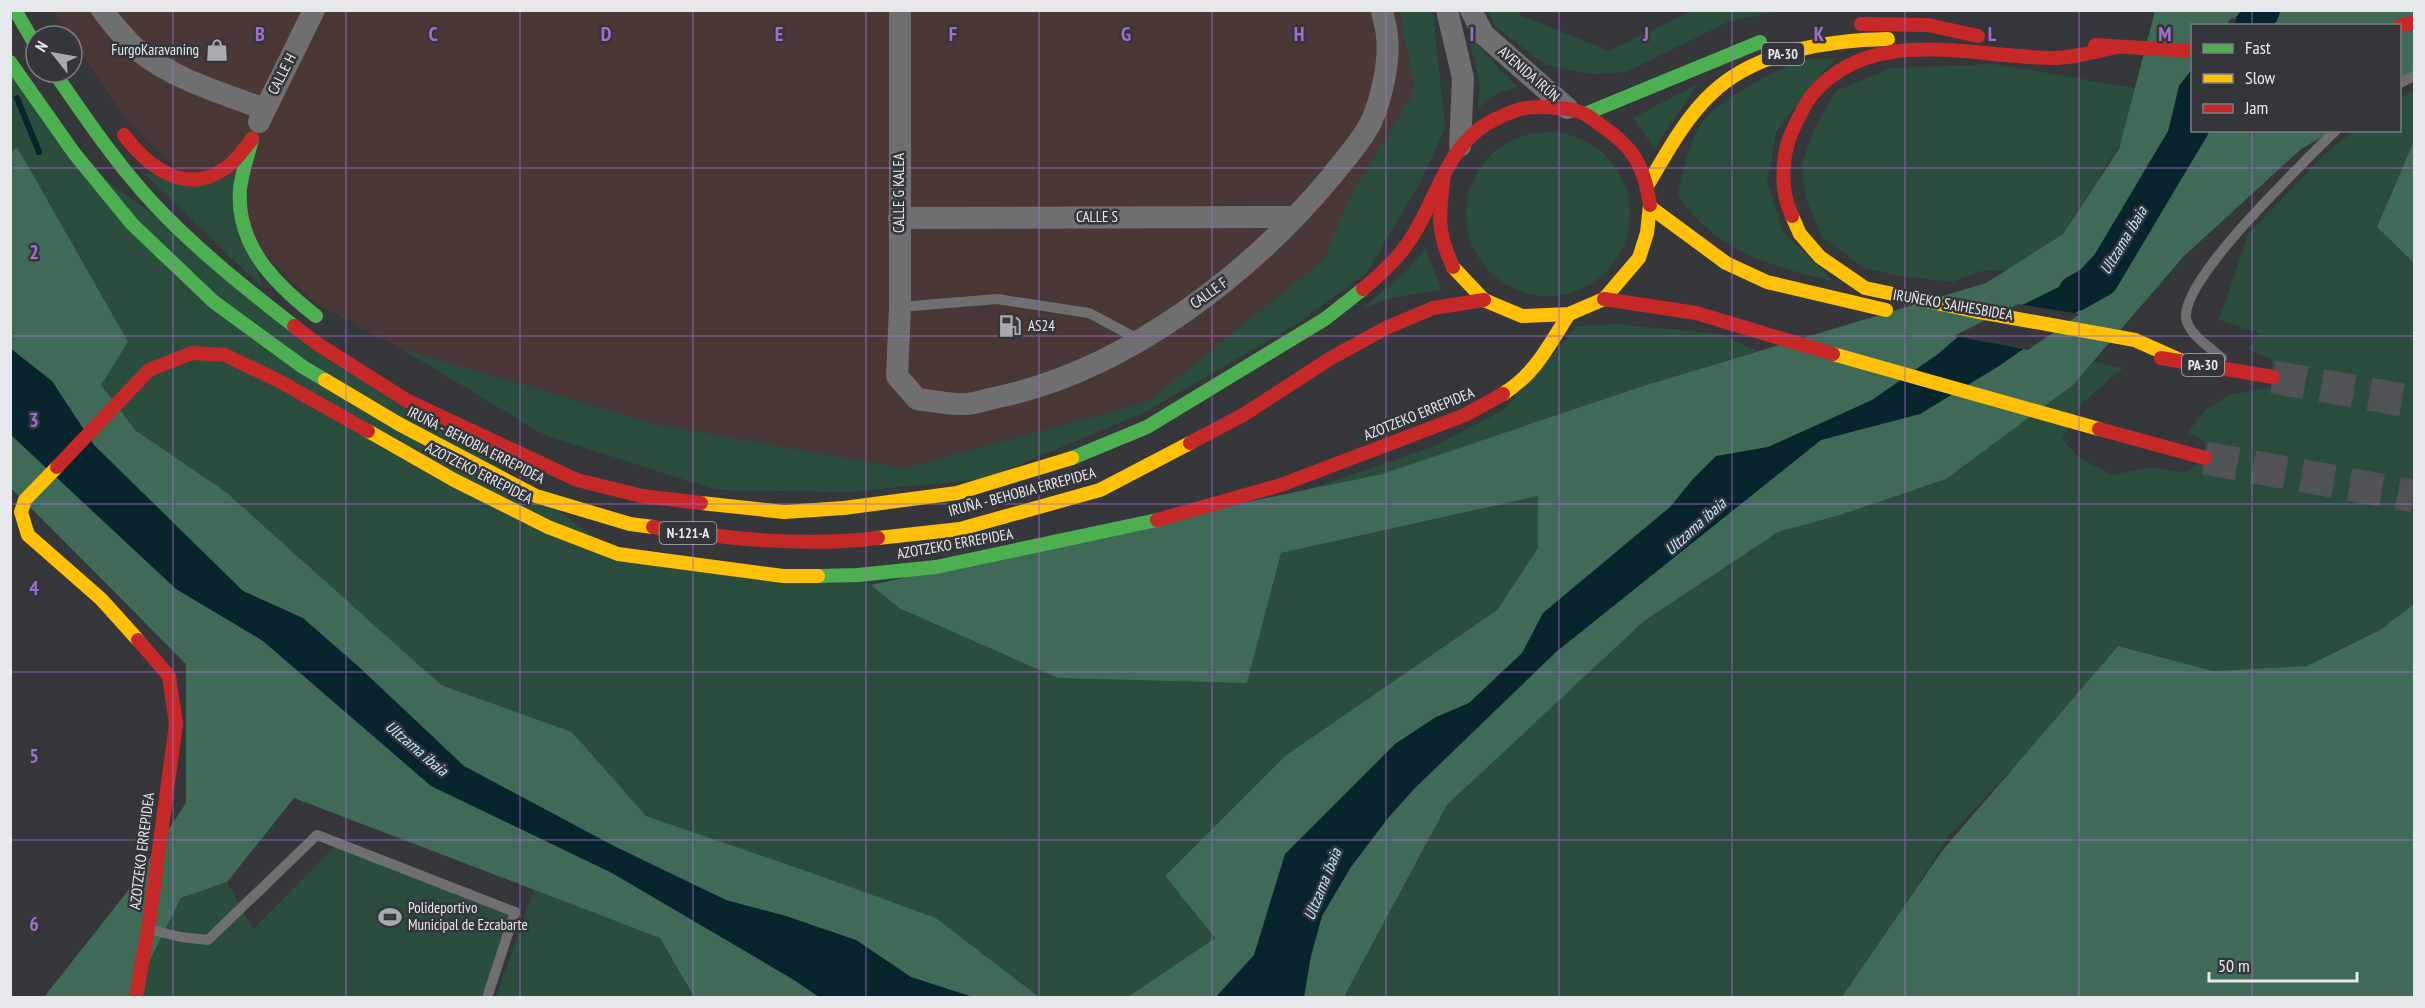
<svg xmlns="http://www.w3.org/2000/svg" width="2425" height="1008" font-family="'PT Sans Narrow',sans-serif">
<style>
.industrial{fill:#493836}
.green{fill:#2b4d3e}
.forest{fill:#3e6a57}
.water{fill:#08242c}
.pier{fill:#35373a}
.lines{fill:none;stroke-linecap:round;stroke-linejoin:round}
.stream{stroke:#08242c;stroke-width:6}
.river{stroke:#08242c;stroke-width:36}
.highway-tunnel{stroke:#505255;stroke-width:33;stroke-dasharray:33 16;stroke-linecap:butt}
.lane{stroke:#6f6f6f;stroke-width:10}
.street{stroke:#6f6f6f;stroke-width:22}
.fast{stroke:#4caf50;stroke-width:14}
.slow{stroke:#ffc107;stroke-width:14}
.jam{stroke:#c62828;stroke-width:14}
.grid{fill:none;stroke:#a16ecf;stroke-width:1.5;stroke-opacity:0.55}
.labels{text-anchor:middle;stroke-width:5;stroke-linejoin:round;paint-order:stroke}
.shield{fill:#34363b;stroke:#b1b3b7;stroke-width:1.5}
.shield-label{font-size:14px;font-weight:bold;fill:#e7e8ec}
.poi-label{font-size:15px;fill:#e7e8ec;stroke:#34363b;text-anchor:start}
.street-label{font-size:15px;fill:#e7e8ec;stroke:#34363b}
.water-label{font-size:16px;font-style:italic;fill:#b9ecfe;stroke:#34363b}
.grid-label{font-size:20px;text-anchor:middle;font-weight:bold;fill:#a16ecf;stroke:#34363b;stroke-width:5;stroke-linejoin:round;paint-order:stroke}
</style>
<rect width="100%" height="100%" fill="#35373a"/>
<polygon class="industrial" points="53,11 1399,11 1415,89 1353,192 1324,260 1147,402 904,468 656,424 400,348 315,303 127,120"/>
<g class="green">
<polygon points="1399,11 1433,11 1445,128 1421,181 1367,273 1295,325 1146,412 985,479 850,492 717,490 544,435 400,348 656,424 904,468 1147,402 1324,259 1353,192 1415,89"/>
<polygon points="1488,11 1518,11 1520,15 1609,51 1691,11 1778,11 1728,22 1626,72 1591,74 1545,65 1495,26"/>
<polygon points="1468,35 1517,87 1498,93 1478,108 1480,84"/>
<path d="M1835,58L1777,130L1767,181L1783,232L1835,282C1787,270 1740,259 1702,224C1693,216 1685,205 1678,196C1681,176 1690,141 1700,125C1714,103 1774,70 1798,62C1809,58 1823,59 1835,58Z"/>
<polygon points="11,62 70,154 618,554 858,575 899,608 1247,683 1281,553 1538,496 1538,548 1497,610 1285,756 1165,876 1215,938 1128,997 1039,997 936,918 815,874 646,816 572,732 441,685 226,492 135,430 101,385 17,148 11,155"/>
<polygon points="1993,64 2135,88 2122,141 2063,234 2006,270 1981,271 1952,282 1900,276 1864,268 1823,238 1807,201 1801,166 1814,129 1836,91 1892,68"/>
<polygon points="1699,83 1654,148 1633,118"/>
<polygon points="2414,90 2414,141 2377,227 2414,263 2414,604 2380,630 2307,666 2213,671 2118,646 2022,758 1948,837 1847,997 1344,998 1447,805 1644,621 1713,572 1778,532 1938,482 2058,396 2094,362 2123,368 2082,403 2062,439 2081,459 2113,475 2151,467 2184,473 2205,459 2205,442 2188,432 2206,410 2229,395 2270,388 2273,377 2272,360 2248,349 2259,333 2219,320 2248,234 2325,154 2354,131 2400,130 2400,98"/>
<circle cx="1548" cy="214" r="82"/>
<polygon points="144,174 233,176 262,287"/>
<polygon points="1425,249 1442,289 1388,299 1362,309 1407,270"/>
<polygon points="1615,324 1720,334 1757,351 1643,386 1382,474 1306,490 1435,446 1505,409 1577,326"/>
<polygon points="338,843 515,912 492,997 128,998 138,984 181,898 227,882 253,929"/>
<polygon points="534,889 660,938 692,995 690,998 496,998"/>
</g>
<g class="forest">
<polygon points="2155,11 2414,11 2414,80 2400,89 2400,26 2192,26 2192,130 2333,131 2301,149 2184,256 2073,385 1946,479 1843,514 1778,532 1644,621 1447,805 1344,997 1128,997 1215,938 1165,876 1285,756 1497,610 1538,548 1538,496 1281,553 1247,683 1058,678 899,608 871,585 1127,527 1382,474 1643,386 1986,283 2063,234 2119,149"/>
<polygon points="2414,141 2414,263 2377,227"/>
<polygon points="17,147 128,342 101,385 135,430 226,492 441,685 572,732 646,816 815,874 936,918 1039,997 694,997 660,938 294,798 227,882 181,898 138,984 128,997 44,997 127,892 186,803 186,664 11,488 10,155"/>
<polygon points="2414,604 2414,997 1842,997 1942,851 2118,646 2213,671 2307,666 2380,630"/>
</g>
<g class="water">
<polygon points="2241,11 2262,11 2253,25 2229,26"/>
<polygon points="2192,69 2192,126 2108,266 2100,296 1999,366 1920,414 1821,440 1556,652 1414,789 1388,818 1351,867 1322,916 1311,956 1304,997 1215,998 1254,955 1285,854 1395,744 1436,717 1469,703 1522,653 1543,613 1670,507 1693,479 1716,456 1768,447 1872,400 1938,354 1959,336 2069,282 2098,251 2167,136 2179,86"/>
<polygon points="10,348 52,381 94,445 243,591 303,618 360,668 464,766 614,846 726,900 786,916 856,940 911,977 973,997 819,997 794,980 612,873 431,786 263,641 176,589 11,435"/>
</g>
<g class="pier">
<polygon points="2231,18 2261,18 2256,26 2226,26"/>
<polygon points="2018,304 2080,314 2028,350 1954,336"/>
</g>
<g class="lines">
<polyline class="stream" points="17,98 39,152"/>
<g class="river">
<polyline points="2253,26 2262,10"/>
<polyline points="2076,293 2101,279 2192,126"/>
</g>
<g class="highway-tunnel">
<polyline points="2273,377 2414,402"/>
<polyline points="2205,458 2414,496"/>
</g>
<g class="lane">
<polyline points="2400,83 2414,76"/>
<polyline points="900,307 997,299 1089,313 1138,339"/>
<path d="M2222,358C2211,348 2188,334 2186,318C2182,277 2305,162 2336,130"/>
<polyline points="152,930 181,937 208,940 317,835 515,912 487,998"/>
</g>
<g class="street">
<path d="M102,10C113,24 125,40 139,51C175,80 222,93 264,109"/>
<path d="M900,10V307L897,376L917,399C933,401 951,405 967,404C979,403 991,398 1003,396C1128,368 1250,274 1331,177C1344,160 1362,141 1371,122C1381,101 1390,61 1387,37C1387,28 1383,19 1382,10"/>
<polyline points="1447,10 1463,78 1460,146"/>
<polyline points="1471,10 1483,34 1567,108"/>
<polyline points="259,122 314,10"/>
<polyline points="899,218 1295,217"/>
</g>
<g class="fast">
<polyline points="15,10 36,46"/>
<polyline points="10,62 74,153 132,224 214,302 303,367 325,380"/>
<path d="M54,72C85,117 116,163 153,203C196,249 245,288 294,326"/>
<polyline points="1585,114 1760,42"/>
<path d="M252,139C248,156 242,172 240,189C236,246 275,284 316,316"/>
<polyline points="1072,458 1147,427 1325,319 1363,289"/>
<polyline points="818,576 858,575 936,567 1157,520"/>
</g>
<g class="slow">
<path d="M1647,186C1666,154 1685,118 1712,93C1756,51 1830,40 1888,39"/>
<polyline points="1650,207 1726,263 1767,282 1886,310"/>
<polyline points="1792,216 1800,234 1820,257 1865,288 1974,311 2135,340 2182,361"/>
<polyline points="1453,267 1484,300 1522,316 1569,314 1604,299 1639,258 1647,233 1650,205"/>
<polyline points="1833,354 2099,429"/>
<polyline points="325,380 399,424 536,496 630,524 653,527"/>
<path d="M1503,394C1537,372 1548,346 1569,314"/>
<polyline points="368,431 454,480 548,527 618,554 783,576 818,576"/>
<polyline points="57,467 25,500 21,512 28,535 101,599 138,640"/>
<polyline points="701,503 784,512 844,508 957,493 1072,458"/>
<polyline points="878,538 960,529 1100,490 1190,443"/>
</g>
<g class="jam">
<polyline points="1861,24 1928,25 1978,36"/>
<polyline points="2400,26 2414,22"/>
<polyline points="2095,45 2192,51"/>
<path d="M124,135C149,168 187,197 227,167C237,160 244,149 252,139"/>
<path d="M1444,175C1439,215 1436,230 1453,267"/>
<path d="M1792,216C1779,188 1781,151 1796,123C1801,114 1805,103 1812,95C1872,23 1973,58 2054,58C2074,58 2097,51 2117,47"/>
<path d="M1363,289C1379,276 1396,260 1408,243C1439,199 1445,140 1500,117C1517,109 1524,107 1543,107C1561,108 1577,108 1591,118C1629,145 1643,157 1650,205"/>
<polyline points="1604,299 1696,313 1833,354"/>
<polyline points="294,326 316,343 406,400 577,480 642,496 701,503"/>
<polyline points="2161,358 2273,377"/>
<polyline points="2099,429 2205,458"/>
<polyline points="1190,443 1243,415 1331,358 1386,328 1433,308 1484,300"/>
<polyline points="57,467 149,370 192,353 225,355 279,381 368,431"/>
<polyline points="1157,520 1281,485 1465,415 1503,394"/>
<path d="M653,527C727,539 804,547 878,538"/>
<polyline points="136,998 149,923 176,724 169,676 138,640"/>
</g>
</g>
<path class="grid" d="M173,10V998M346,10V998M520,10V998M693,10V998M866,10V998M1039,10V998M1212,10V998M1386,10V998M1559,10V998M1732,10V998M1905,10V998M2079,10V998M2252,10V26M2252,130V998M10,168H2414M10,336H2414M10,504H2414M10,672H2414M10,840H2414"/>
<defs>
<g id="shop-bare" transform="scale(1.8)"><path d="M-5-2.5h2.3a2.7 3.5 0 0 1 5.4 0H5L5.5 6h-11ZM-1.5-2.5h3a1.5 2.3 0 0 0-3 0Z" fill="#a9aaae" stroke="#34363b" stroke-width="2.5" paint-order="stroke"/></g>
<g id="fuel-bare" transform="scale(1.8)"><path d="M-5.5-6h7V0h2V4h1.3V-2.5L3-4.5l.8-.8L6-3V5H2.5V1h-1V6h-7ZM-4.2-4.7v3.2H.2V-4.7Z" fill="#a9aaae" stroke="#34363b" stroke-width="2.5" paint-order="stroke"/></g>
<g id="stadium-bare" transform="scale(1.8)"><path d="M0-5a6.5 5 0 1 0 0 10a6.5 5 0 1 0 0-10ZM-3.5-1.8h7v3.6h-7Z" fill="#a9aaae" stroke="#34363b" stroke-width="2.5" paint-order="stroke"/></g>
</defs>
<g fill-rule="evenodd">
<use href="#shop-bare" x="217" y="50"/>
<use href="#fuel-bare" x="1010" y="326"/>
<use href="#stadium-bare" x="390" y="917"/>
</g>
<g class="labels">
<g class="shield">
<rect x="1762" y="43" width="42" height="22" rx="4.5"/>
<rect x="2182" y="354" width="42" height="22" rx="4.5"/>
<rect x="659.5" y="522" width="57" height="22" rx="4.5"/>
</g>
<g class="shield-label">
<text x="1783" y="59">PA-30</text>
<text x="2203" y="370">PA-30</text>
<text x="688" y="538">N-121-A</text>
</g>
<g class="poi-label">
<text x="199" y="55" text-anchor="end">FurgoKaravaning</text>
<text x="1028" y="331">AS24</text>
<text x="408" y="913">Polideportivo<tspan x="408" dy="17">Municipal de Ezcabarte</tspan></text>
</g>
<g class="street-label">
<text transform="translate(282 74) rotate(-63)" y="5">CALLE H</text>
<text transform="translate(1529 74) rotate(41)" y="5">AVENIDA IRÚN</text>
<text transform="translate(899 193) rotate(-90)" y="5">CALLE G KALEA</text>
<text x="1097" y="222">CALLE S</text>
<text transform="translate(1209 293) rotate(-36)" y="5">CALLE F</text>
<text transform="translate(1953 305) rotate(10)" y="5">IRUÑEKO SAIHESBIDEA</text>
<text transform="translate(1419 414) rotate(-22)" y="5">AZOTZEKO ERREPIDEA</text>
<text transform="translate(476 445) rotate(27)" y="5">IRUÑA - BEHOBIA ERREPIDEA</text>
<text transform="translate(479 473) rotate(27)" y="5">AZOTZEKO ERREPIDEA</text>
<text transform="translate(1022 492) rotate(-15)" y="5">IRUÑA - BEHOBIA ERREPIDEA</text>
<text transform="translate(955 544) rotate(-10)" y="5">AZOTZEKO ERREPIDEA</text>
<text transform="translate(142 851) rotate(-83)" y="5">AZOTZEKO ERREPIDEA</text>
</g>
<g class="water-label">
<text transform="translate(2123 240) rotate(-59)" y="6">Ultzama ibaia</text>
<text transform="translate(1695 526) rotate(-42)" y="6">Ultzama ibaia</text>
<text transform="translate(417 748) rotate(40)" y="6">Ultzama ibaia</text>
<text transform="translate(1322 884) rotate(-68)" y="6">Ultzama ibaia</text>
</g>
</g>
<g class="grid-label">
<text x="260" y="41">B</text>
<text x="433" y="41">C</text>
<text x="606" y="41">D</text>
<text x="779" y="41">E</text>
<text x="953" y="41">F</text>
<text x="1126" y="41">G</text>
<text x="1299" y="41">H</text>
<text x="1472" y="41">I</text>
<text x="1646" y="41">J</text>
<text x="1819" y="41">K</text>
<text x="1992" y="41">L</text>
<text x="2165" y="41">M</text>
<text x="34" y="259">2</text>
<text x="34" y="427">3</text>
<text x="34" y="595">4</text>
<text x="34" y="763">5</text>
<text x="34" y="931">6</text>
</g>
<rect width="2425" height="1008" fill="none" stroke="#e7e8ec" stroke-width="24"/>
<rect x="2191" y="24" width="210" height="108" fill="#34363b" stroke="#7c7d82" stroke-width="1.5"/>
<rect x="2203" y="44" width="30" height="9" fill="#4caf50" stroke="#7c7d82" stroke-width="1.5"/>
<text x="2245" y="54" font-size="18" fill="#e7e8ec">Fast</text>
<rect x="2203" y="74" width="30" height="9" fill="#ffc107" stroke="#7c7d82" stroke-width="1.5"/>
<text x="2245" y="84" font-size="18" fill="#e7e8ec">Slow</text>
<rect x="2203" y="104" width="30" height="9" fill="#c62828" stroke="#7c7d82" stroke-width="1.5"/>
<text x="2245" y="114" font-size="18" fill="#e7e8ec">Jam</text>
<g transform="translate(54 54) rotate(301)"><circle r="28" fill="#34363b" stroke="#7c7d82" stroke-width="1.5"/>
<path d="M0-4.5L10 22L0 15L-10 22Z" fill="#a9aaae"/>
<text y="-9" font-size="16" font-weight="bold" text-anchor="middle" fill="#e7e8ec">N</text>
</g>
<path d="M2209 972v9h148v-9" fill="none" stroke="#e7e8ec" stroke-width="3"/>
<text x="2218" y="972" font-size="18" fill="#e7e8ec" stroke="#34363b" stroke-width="4.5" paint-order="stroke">50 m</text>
</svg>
